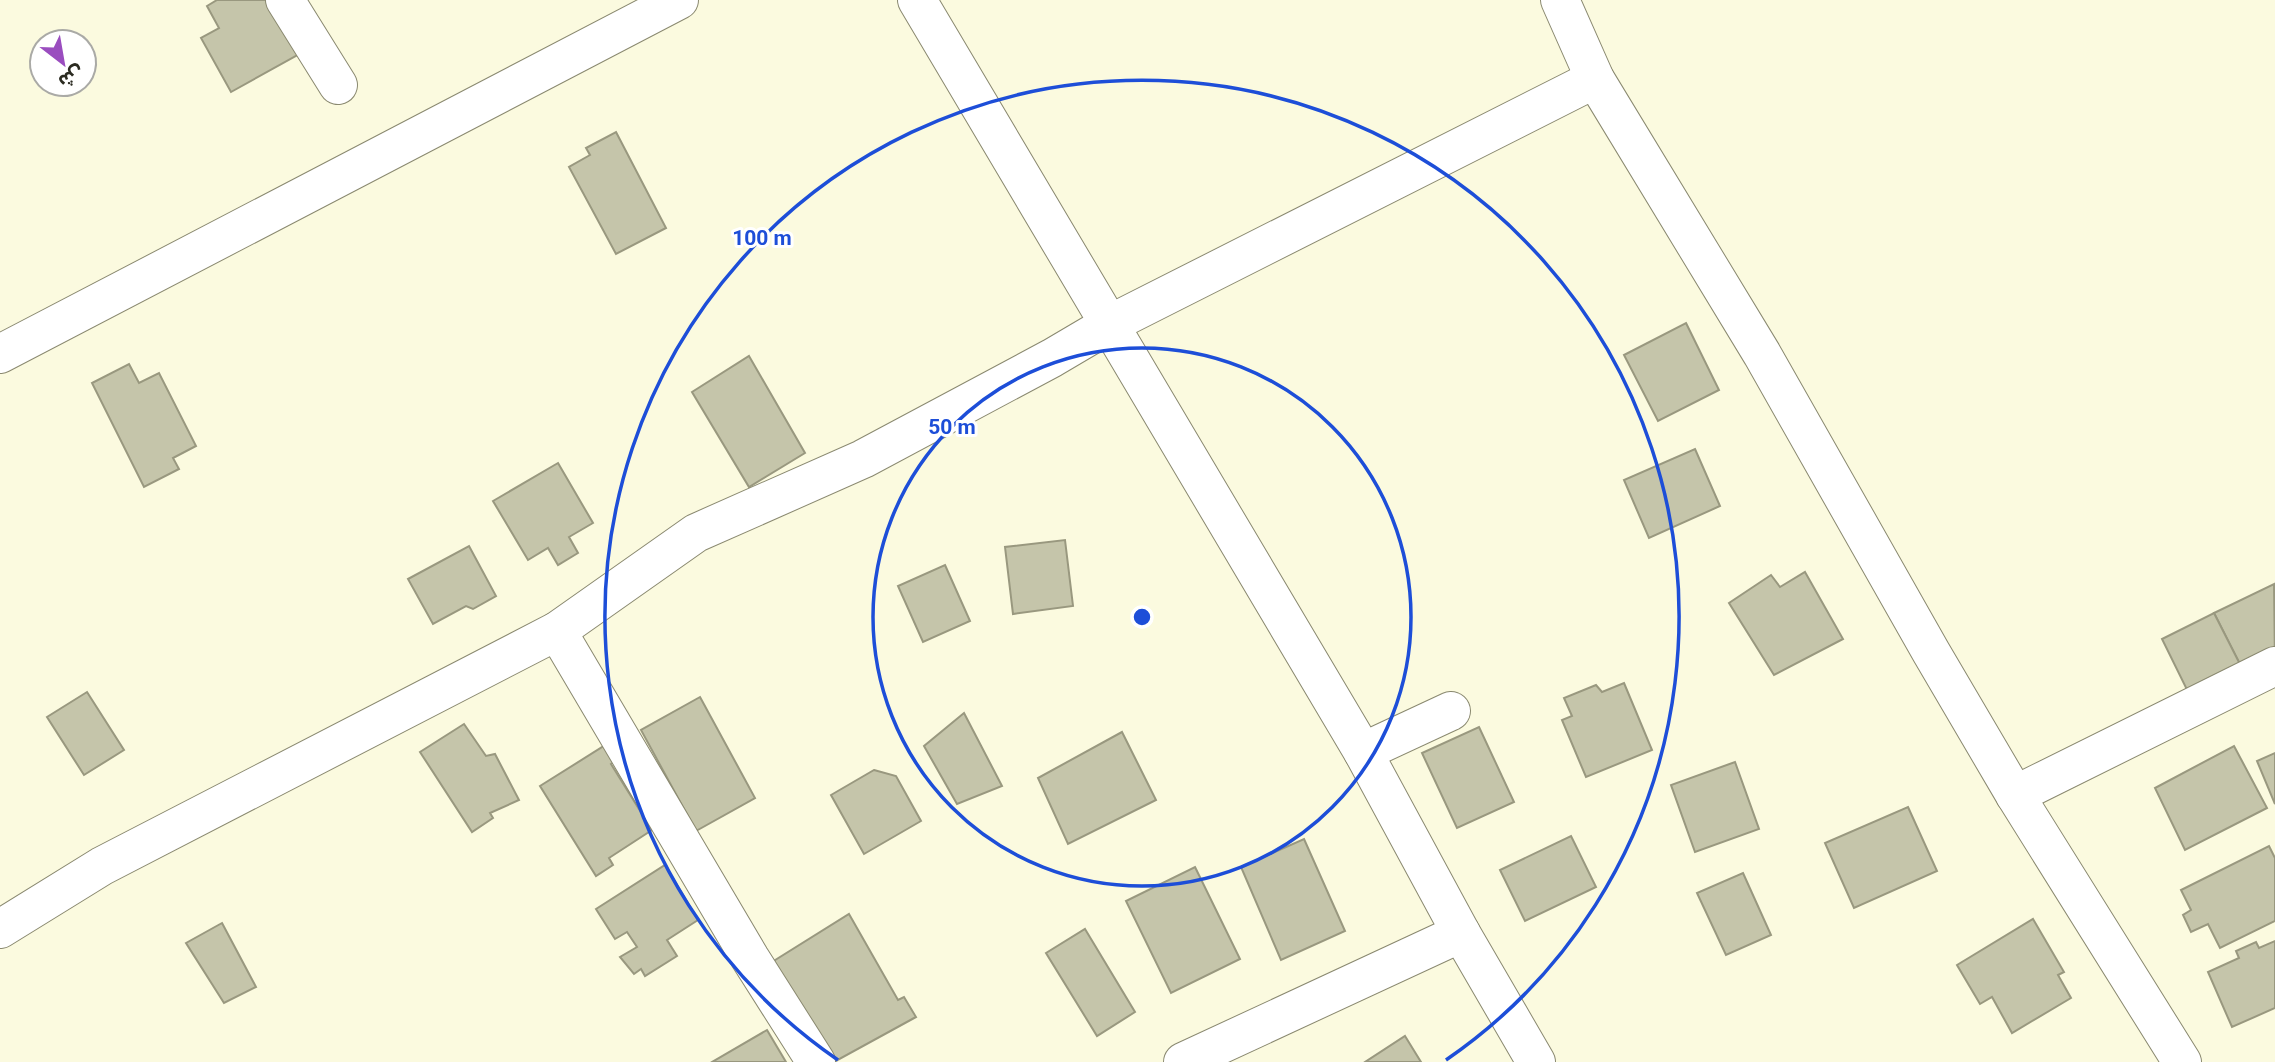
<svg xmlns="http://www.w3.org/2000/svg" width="2275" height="1062" font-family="Roboto,'Noto Sans Arabic',sans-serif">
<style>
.building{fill:#c5c5aa;stroke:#99987f;stroke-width:2}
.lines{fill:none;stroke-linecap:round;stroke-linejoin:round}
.minor-casing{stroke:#8a8970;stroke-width:40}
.minor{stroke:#fff;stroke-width:38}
.ring{fill:none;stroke:#1d4ed8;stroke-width:3.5}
.centre{fill:#1d4ed8;stroke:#fff;stroke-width:3.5}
.ring-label{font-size:21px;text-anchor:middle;font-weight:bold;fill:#1d4ed8;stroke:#fff;stroke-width:6;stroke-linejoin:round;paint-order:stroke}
</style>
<rect width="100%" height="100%" fill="#fbfadf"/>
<g class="building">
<polygon points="217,0 271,0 301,53 231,92 201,38 219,28 207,6"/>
<polygon points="616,132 666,228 616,254 569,167 590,155 586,148"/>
<polygon points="1686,323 1719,390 1658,421 1624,355"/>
<polygon points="749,356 805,453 749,487 692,392"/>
<polygon points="129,364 139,383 159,373 196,446 173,458 179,469 144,487 92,383"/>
<polygon points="1695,449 1720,506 1649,538 1624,480"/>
<polygon points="558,463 593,523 569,537 578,553 558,565 548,548 528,560 493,501"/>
<polygon points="1065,540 1073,606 1013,614 1005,547"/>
<polygon points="469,546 496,596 473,609 466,606 433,624 408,579"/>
<polygon points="945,565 970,621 923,642 898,586"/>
<polygon points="1805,572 1843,639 1774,675 1729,603 1771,575 1780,587"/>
<polygon points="2274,584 2275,666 2248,680 2214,613"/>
<polygon points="2214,613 2248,680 2195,706 2162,639"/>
<polygon points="1624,683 1652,750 1586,777 1562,720 1572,716 1564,698 1596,685 1602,692"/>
<polygon points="87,692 124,750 84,775 47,717"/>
<polygon points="700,697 755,798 696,831 641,730"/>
<polygon points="964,713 1002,786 957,804 924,746"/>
<polygon points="464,724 486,756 495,754 519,800 490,813 493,818 472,832 420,752"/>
<polygon points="1479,727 1514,802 1457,828 1422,753"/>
<polygon points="1122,732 1156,800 1068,844 1038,778"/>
<polygon points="607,744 617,760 611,764 652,830 609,858 613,865 596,876 540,786"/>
<polygon points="2234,746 2267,808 2185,850 2155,788"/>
<polygon points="2275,753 2275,804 2257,761"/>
<polygon points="1735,762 1759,829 1695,852 1671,785"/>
<polygon points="874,770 896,776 921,821 864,854 831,795"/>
<polygon points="1908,807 1937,871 1854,908 1825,843"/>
<polygon points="1571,836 1596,887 1525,921 1500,870"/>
<polygon points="1304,839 1345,931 1281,960 1241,867"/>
<polygon points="2269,846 2275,858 2275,921 2220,948 2208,924 2191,932 2183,915 2191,910 2181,890"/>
<polygon points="665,865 698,920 667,940 677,956 645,976 641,969 634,974 620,957 637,947 627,932 615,939 596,909"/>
<polygon points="1195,867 1240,959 1171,993 1126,901"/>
<polygon points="1743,873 1771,935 1726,955 1697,893"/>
<polygon points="849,914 898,1000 904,997 916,1017 834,1062 772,962"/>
<polygon points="2033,919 2064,972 2058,975 2071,998 2012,1033 1992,997 1980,1004 1957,965"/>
<polygon points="222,923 256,987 224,1003 186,943"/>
<polygon points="1085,929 1135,1012 1097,1036 1046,953"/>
<polygon points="2275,941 2275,1008 2232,1027 2208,972 2239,958 2236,951 2256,942 2259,948"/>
<polygon points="767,1030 786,1062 712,1062"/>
<polygon points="1405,1036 1421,1062 1365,1062"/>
</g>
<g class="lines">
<g class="minor-casing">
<g id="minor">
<polyline points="285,0 338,85"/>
<polyline points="917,0 1363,752 1461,933 1536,1062"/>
<polyline points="1560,0 1595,79 1762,354 1931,652 2015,795 2182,1062"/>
<polyline points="0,354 679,0"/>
<polyline points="557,631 750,958 816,1062"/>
<polyline points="1363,752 1451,711"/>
<polyline points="2015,795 2275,666"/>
<polyline points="0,929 102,866 557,631 696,533 863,459 1052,358 1108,325 1595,79"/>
<polyline points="1183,1062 1461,933"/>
</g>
</g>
<use href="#minor" class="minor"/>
</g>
<g class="ring">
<circle cx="1142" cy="617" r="269"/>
<path d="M838 1060A537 537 0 1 1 1446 1060"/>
</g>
<circle cx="1142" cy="617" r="10" class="centre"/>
<g class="ring-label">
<text x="762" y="245">100 m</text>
<text x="952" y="434">50 m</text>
</g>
<g transform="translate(63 63) rotate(149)"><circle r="33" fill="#ffffff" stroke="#aaaaa6" stroke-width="2"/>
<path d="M0-5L12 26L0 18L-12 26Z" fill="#9a4dbf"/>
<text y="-10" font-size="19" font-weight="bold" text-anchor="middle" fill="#2b2b21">ش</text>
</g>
</svg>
